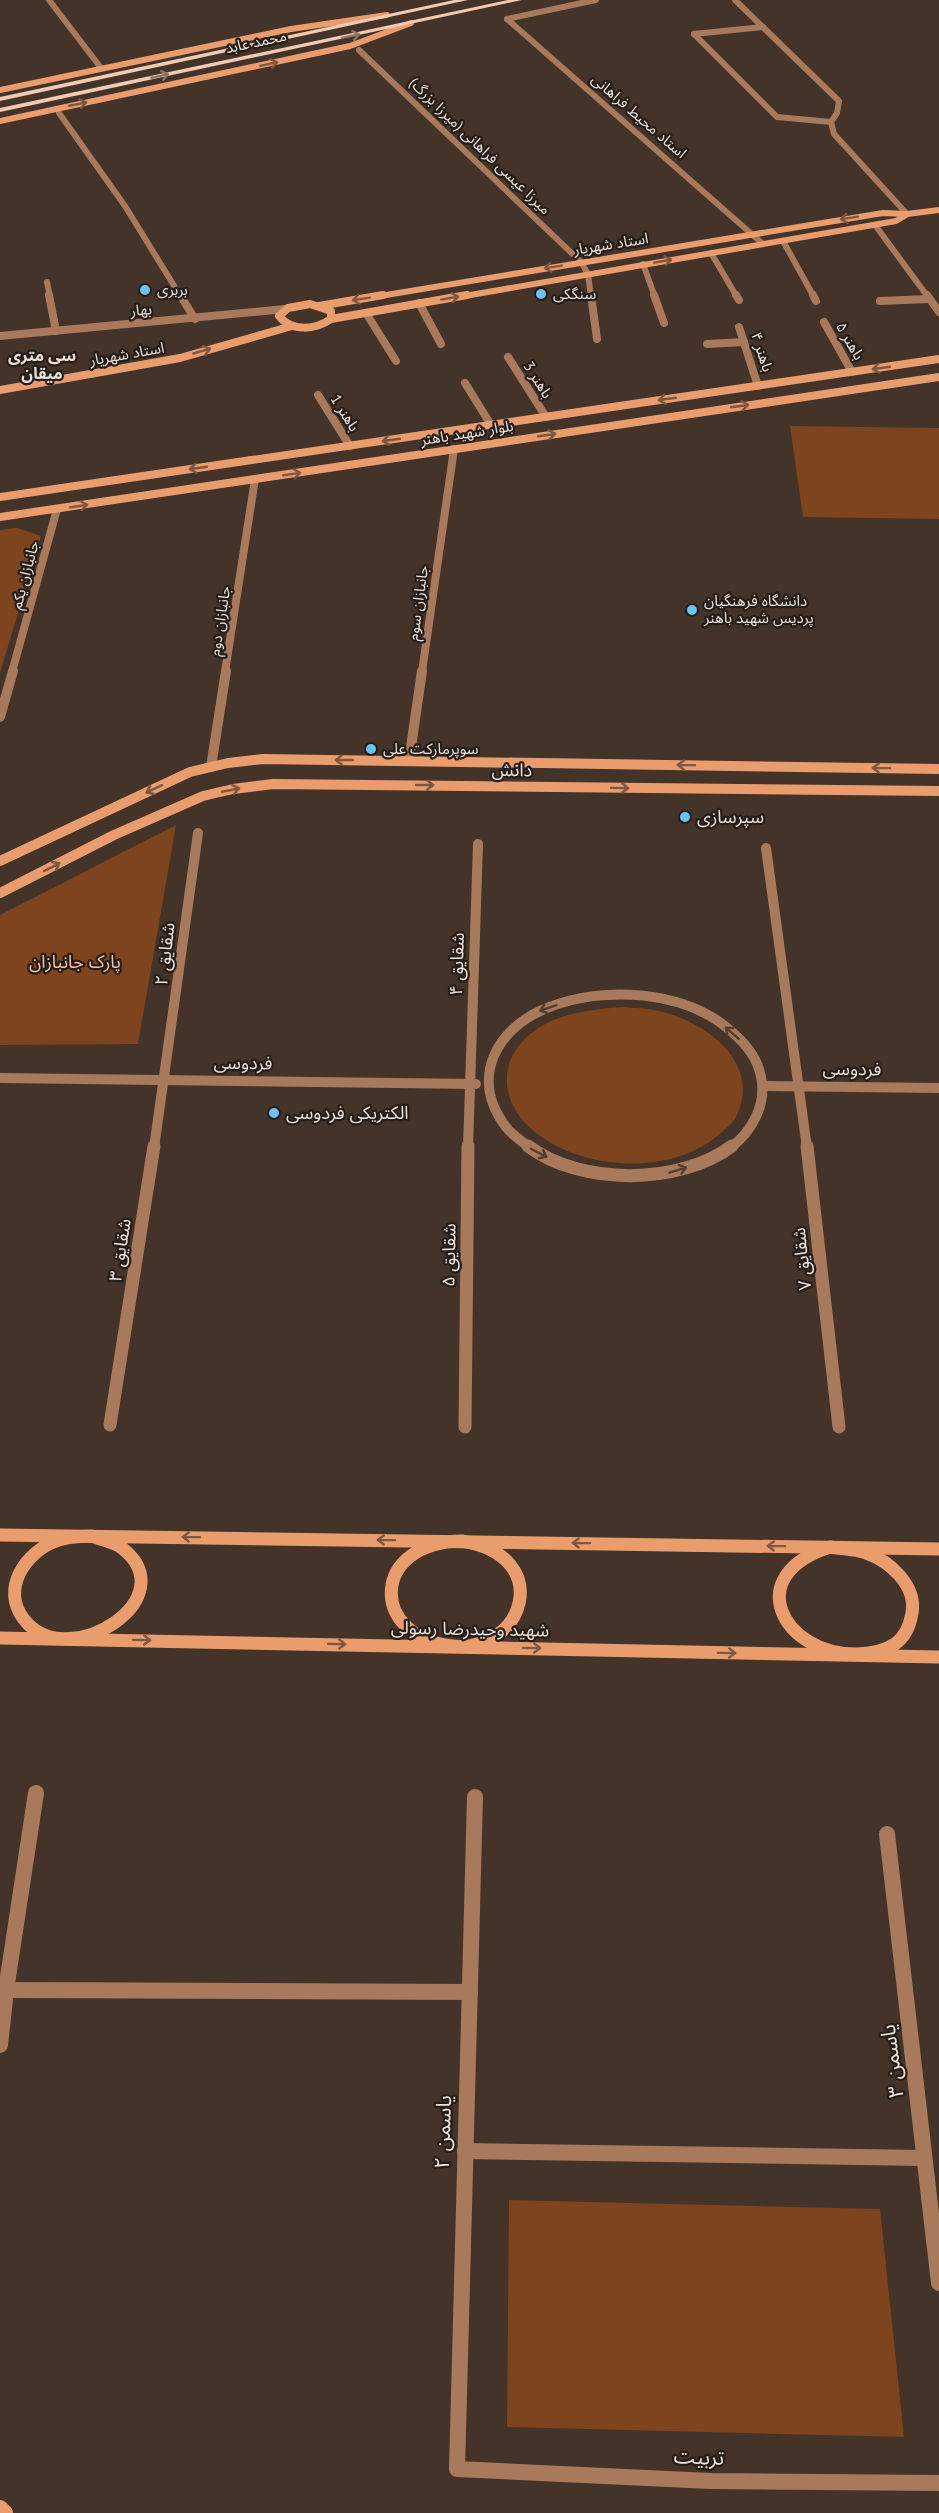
<svg xmlns="http://www.w3.org/2000/svg" width="939" height="2513" font-family="'PT Sans','Noto Sans Arabic',sans-serif">
<style>
.green{fill:#7d441d}
.lines{fill:none;stroke-linecap:round;stroke-linejoin:round}
.street-far4{stroke:#a9795b;stroke-width:6}
.street-far3{stroke:#a9795b;stroke-width:8}
.street-far2{stroke:#a9795b;stroke-width:10}
.street-far1{stroke:#a9795b;stroke-width:13}
.street{stroke:#a9795b;stroke-width:16}
.secondary-far4{stroke:#ea9d6c;stroke-width:6}
.secondary-far3{stroke:#ea9d6c;stroke-width:8}
.secondary-far2{stroke:#ea9d6c;stroke-width:10}
.secondary-far1{stroke:#ea9d6c;stroke-width:13}
.secondary{stroke:#ea9d6c;stroke-width:16}
.primary{fill:#f2cab2;fill-rule:evenodd}
.oneway{stroke:#8c7465}
.oneway2{stroke:#7e573e}
.oneway3{stroke:#533d2f}
.poi-dot{fill:#6ac3f1;stroke:#251d18;stroke-width:2}
.labels{text-anchor:middle;stroke-width:4.5;stroke-linejoin:round;paint-order:stroke}
.far-street-label{font-size:15px;fill:#ece1da;stroke:#251d18}
.far-poi-label{font-size:15px;fill:#ece1da;stroke:#251d18;text-anchor:start}
.far-neighbourhood-label{font-size:16px;font-weight:bold;fill:#ece1da;stroke:#251d18}
.street-label{font-size:18px;fill:#ece1da;stroke:#251d18}
.poi-label{font-size:18px;fill:#ece1da;stroke:#251d18;text-anchor:start}
.park-label{font-size:18px;fill:#fdc3a0;stroke:#251d18}
.near-street-label{font-size:21px;fill:#ece1da;stroke:#251d18}
</style>
<rect width="100%" height="100%" fill="#443328"/>
<g class="green">
<polygon points="790,426 939,428 939,519 803,517"/>
<polygon points="17,528 41,536 0,673 0,530"/>
<polygon points="176,825 138,1044 0,1045 0,915"/>
<path d="M622,1007C634,1008 647,1008 659,1011C707,1022 764,1064 735,1119C732,1124 726,1128 722,1132C677,1174 593,1172 543,1138C490,1103 496,1043 556,1019C577,1011 599,1009 622,1007Z"/>
<polygon points="509,2200 880,2209 904,2437 507,2427"/>
</g>
<g class="lines">
<g class="street-far4">
<polyline points="49,0 101,68"/>
<polyline points="735,0 839,101 837,113 831,122 834,134 907,214"/>
<polyline points="507,19 763,244"/>
<polyline points="507,19 596,0"/>
<polyline points="694,34 777,117 831,122"/>
<polyline points="694,34 763,27"/>
<polyline points="359,50 581,262 588,274 591,297"/>
<polyline points="59,113 125,206 181,297"/>
<polyline points="875,225 928,297"/>
<polyline points="783,241 814,297"/>
<polyline points="711,253 737,297"/>
<polyline points="643,264 655,297"/>
<polyline points="47,282 50,297"/>
</g>
<g class="street-far3">
<polyline points="49,295 56,331"/>
<polyline points="180,295 195,319"/>
<polyline points="591,295 597,339"/>
<polyline points="654,295 664,323"/>
<polyline points="736,295 739,300"/>
<polyline points="813,295 816,301"/>
<polyline points="927,295 939,312"/>
<polyline points="880,301 929,299"/>
<polyline points="419,303 441,344"/>
<polyline points="366,313 396,361"/>
<polyline points="824,322 852,372"/>
<polyline points="739,327 758,386"/>
<polyline points="0,336 285,309"/>
<polyline points="707,344 744,342"/>
<polyline points="508,357 546,417"/>
<polyline points="465,383 491,425"/>
<polyline points="318,395 350,446"/>
<polyline points="12,672 57,509"/>
<polyline points="225,672 255,479"/>
<polyline points="422,672 454,449"/>
</g>
<g class="street-far2">
<polyline points="0,717 13,671"/>
<polyline points="409,761 422,671"/>
<polyline points="211,767 226,671"/>
<polyline points="766,848 807,1148"/>
<polyline points="0,1078 476,1084"/>
<polyline points="764,1086 939,1088"/>
<polyline points="154,1148 198,833"/>
<polyline points="468,1148 478,844"/>
<path d="M530,1148C522,1141 512,1135 506,1127C469,1079 496,1028 547,1008C603,985 686,990 732,1032C746,1044 758,1059 761,1077C767,1104 752,1132 730,1148"/>
</g>
<g class="street-far1">
<path d="M528,1146C581,1186 680,1185 732,1146"/>
<polyline points="807,1146 839,1427"/>
<polyline points="110,1425 154,1146"/>
<polyline points="465,1427 468,1146"/>
</g>
<g class="street">
<polyline points="475,1797 457,2469 711,2481 939,2483"/>
<polyline points="887,1834 939,2283"/>
<polyline points="6,1990 470,1992"/>
<polyline points="0,2045 6,1990 36,1793"/>
<polyline points="465,2151 924,2158"/>
</g>
<g class="secondary-far4">
<polyline points="0,90 291,29 387,15"/>
<polyline points="0,121 350,46 411,23"/>
<polyline points="374,297 883,213 907,214 939,210"/>
<polyline points="459,297 896,221 906,215"/>
</g>
<g class="secondary-far3">
<path d="M310,304L331,311V319C315,330 292,332 279,316L288,308Z"/>
<polyline points="319,306 383,295"/>
<polyline points="331,319 467,295"/>
<polyline points="0,390 180,358 292,326"/>
<polyline points="0,497 939,359"/>
<polyline points="0,517 939,377"/>
</g>
<g class="secondary-far2">
<polyline points="0,861 190,772 228,763 263,759 939,769"/>
<polyline points="0,893 114,835 203,796 233,789 273,784 939,791"/>
</g>
<g class="secondary-far1">
<polyline points="0,1535 939,1549"/>
<path d="M92,1536C101,1540 114,1542 122,1548C186,1598 72,1670 28,1624C0,1595 20,1558 51,1543C64,1537 78,1536 92,1536Z"/>
<path d="M462,1541C556,1556 524,1654 452,1646C368,1636 371,1542 462,1541Z"/>
<path d="M830,1547C841,1549 855,1549 866,1553C890,1561 917,1586 912,1613C910,1625 905,1637 895,1644C883,1652 869,1654 856,1654C782,1654 741,1575 830,1547Z"/>
<polyline points="0,1638 939,1657"/>
</g>
<polyline class="secondary" points="0,2508 5,2513"/>
<g class="primary">
<polygon points="454,0 468,0 0,101 0,97"/>
<polygon points="508,0 522,0 0,112 0,108"/>
</g>
</g>
<defs><path id="oneway-shaft" d="M-6 0H5M1.5-3L5.5 0L1.5 3" fill="none" stroke-width="1.6" stroke-linecap="round" stroke-linejoin="round" transform="scale(1.5)"/></defs>
<g class="oneway">
<use href="#oneway-shaft" transform="translate(351 36) rotate(-12)"/>
<use href="#oneway-shaft" transform="translate(160 76) rotate(-12)"/>
</g>
<g class="oneway2">
<use href="#oneway-shaft" transform="translate(269 64) rotate(-12)"/>
<use href="#oneway-shaft" transform="translate(78 104) rotate(-11)"/>
<use href="#oneway-shaft" transform="translate(849 218) rotate(171)"/>
<use href="#oneway-shaft" transform="translate(663 261) rotate(-10)"/>
<use href="#oneway-shaft" transform="translate(553 267) rotate(171)"/>
<use href="#oneway-shaft" transform="translate(450 298) rotate(-10)"/>
<use href="#oneway-shaft" transform="translate(361 299) rotate(171)"/>
<use href="#oneway-shaft" transform="translate(202 351) rotate(-16)"/>
<use href="#oneway-shaft" transform="translate(881 368) rotate(172)"/>
<use href="#oneway-shaft" transform="translate(667 399) rotate(172)"/>
<use href="#oneway-shaft" transform="translate(740 406) rotate(-8)"/>
<use href="#oneway-shaft" transform="translate(547 435) rotate(-8)"/>
<use href="#oneway-shaft" transform="translate(391 440) rotate(172)"/>
<use href="#oneway-shaft" transform="translate(198 468) rotate(172)"/>
<use href="#oneway-shaft" transform="translate(292 474) rotate(-9)"/>
<use href="#oneway-shaft" transform="translate(79 506) rotate(-9)"/>
<use href="#oneway-shaft" transform="translate(344 760) rotate(-180)"/>
<use href="#oneway-shaft" transform="translate(686 765) rotate(-179)"/>
<use href="#oneway-shaft" transform="translate(881 768) rotate(-179)"/>
<use href="#oneway-shaft" transform="translate(425 785)"/>
<use href="#oneway-shaft" transform="translate(620 788) rotate(1)"/>
<use href="#oneway-shaft" transform="translate(154 789) rotate(155)"/>
<use href="#oneway-shaft" transform="translate(231 790) rotate(-11)"/>
<use href="#oneway-shaft" transform="translate(52 867) rotate(-27)"/>
<use href="#oneway-shaft" transform="translate(191 1537) rotate(-179)"/>
<use href="#oneway-shaft" transform="translate(386 1540) rotate(-179)"/>
<use href="#oneway-shaft" transform="translate(581 1543) rotate(-179)"/>
<use href="#oneway-shaft" transform="translate(776 1546) rotate(-179)"/>
<use href="#oneway-shaft" transform="translate(142 1640) rotate(1)"/>
<use href="#oneway-shaft" transform="translate(337 1644) rotate(1)"/>
<use href="#oneway-shaft" transform="translate(532 1648) rotate(1)"/>
<use href="#oneway-shaft" transform="translate(727 1653) rotate(1)"/>
</g>
<g class="oneway3">
<use href="#oneway-shaft" transform="translate(548 1008) rotate(161)"/>
<use href="#oneway-shaft" transform="translate(732 1033) rotate(-139)"/>
<use href="#oneway-shaft" transform="translate(539 1153) rotate(28)"/>
<use href="#oneway-shaft" transform="translate(678 1170) rotate(-17)"/>
</g>
<g class="poi-dot">
<circle cx="145" cy="290" r="6"/>
<circle cx="541" cy="294" r="6"/>
<circle cx="692" cy="610" r="6"/>
<circle cx="371" cy="749" r="6"/>
<circle cx="685" cy="817" r="6"/>
<circle cx="274" cy="1113" r="6"/>
</g>
<g class="labels">
<g class="far-street-label">
<text transform="translate(256 42) rotate(-12)" y="5">محمد عابد</text>
<text transform="translate(639 116) rotate(41)" y="5">استاد محیط فراهانی</text>
<text transform="translate(480 146) rotate(44)" y="5">میرزا عیسی فراهانی (میرزا بزرگ)</text>
<text transform="translate(611 244) rotate(-9)" y="5">استاد شهریار</text>
<text transform="translate(141 310) rotate(-5)" y="5">بهار</text>
<text transform="translate(850 341) rotate(60)" y="5">باهنر ۵</text>
<text transform="translate(762 352) rotate(72)" y="5">باهنر ۴</text>
<text transform="translate(127 354) rotate(-10)" y="5">استاد شهریار</text>
<text transform="translate(538 380) rotate(58)" y="5">باهنر 3</text>
<text transform="translate(345 413) rotate(58)" y="5">باهنر 1</text>
<text transform="translate(467 433) rotate(-9)" y="5">بلوار شهید باهنر</text>
<text transform="translate(25 575) rotate(-75)" y="5">جانبازان یکم</text>
<text transform="translate(418 603) rotate(-82)" y="5">جانبازان سوم</text>
<text transform="translate(220 621) rotate(-81)" y="5">جانبازان دوم</text>
</g>
<g class="far-poi-label">
<text x="157" y="295">بربری</text>
<text x="553" y="299">سنگکی</text>
<text x="704" y="606">دانشگاه فرهنگیان<tspan x="704" dy="17">پردیس شهید باهنر</tspan></text>
<text x="383" y="754">سوپرمارکت علی</text>
</g>
<g class="far-neighbourhood-label">
<text x="42" y="361">سی متری<tspan x="42" dy="18">میقان</tspan></text>
</g>
<g class="street-label">
<text transform="translate(512 770) rotate(1)" y="6">دانش</text>
<text transform="translate(165 954) rotate(-83)" y="6">شقایق ۲</text>
<text transform="translate(457 964) rotate(-88)" y="6">شقایق ۴</text>
<text transform="translate(243 1063) rotate(1)" y="6">فردوسی</text>
<text transform="translate(852 1069) rotate(1)" y="6">فردوسی</text>
<text transform="translate(120 1250) rotate(-81)" y="6">شقایق ۳</text>
<text transform="translate(449 1255) rotate(-89)" y="6">شقایق ۵</text>
<text transform="translate(802 1259) rotate(-96)" y="6">شقایق ۷</text>
<text transform="translate(470 1629) rotate(1)" y="6">شهید وحیدرضا رسولی</text>
</g>
<g class="poi-label">
<text x="697" y="823">سپرسازی</text>
<text x="286" y="1119">الکتریکی فردوسی</text>
</g>
<g class="park-label">
<text x="75" y="968">پارک جانبازان</text>
</g>
<g class="near-street-label">
<text transform="translate(892 2061) rotate(-97)" y="7">یاسمن ۳</text>
<text transform="translate(443 2132) rotate(-88)" y="7">یاسمن ۲</text>
<text transform="translate(699 2457) rotate(2)" y="7">تربیت</text>
</g>
</g>
</svg>
